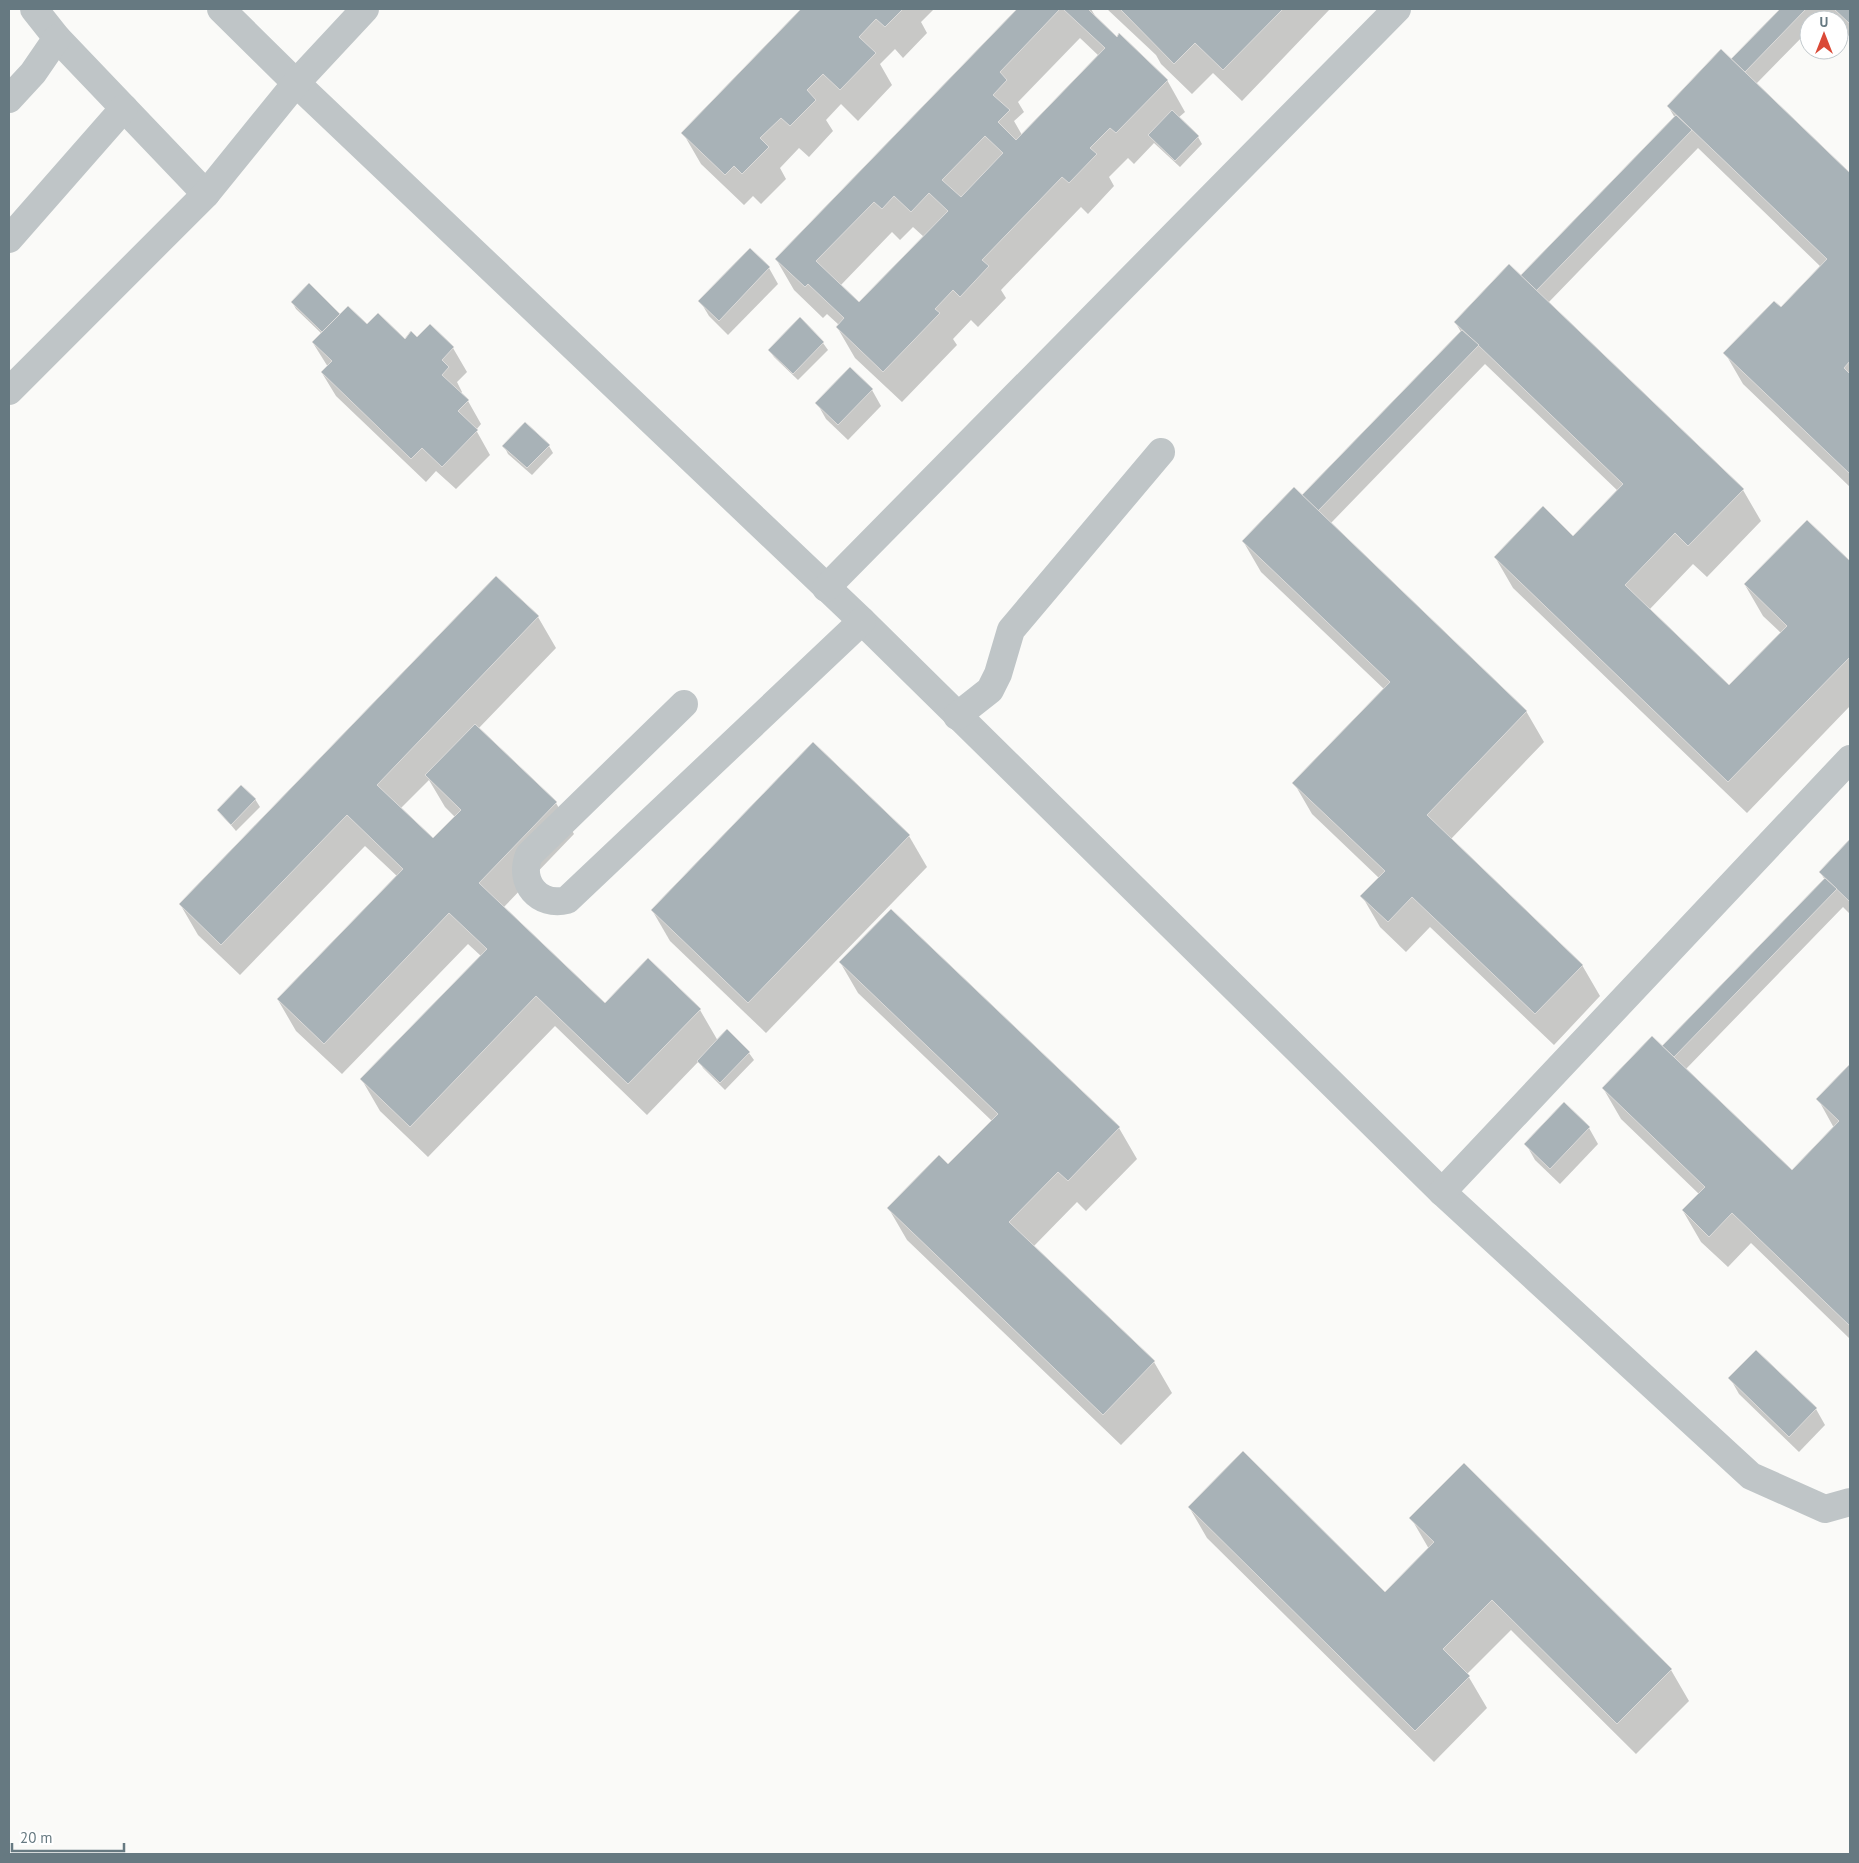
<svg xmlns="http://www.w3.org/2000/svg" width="1859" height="1863" font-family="'PT Sans',sans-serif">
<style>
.shadow{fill:#0003;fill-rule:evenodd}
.building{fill:#a8b2b7;stroke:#dcdbda;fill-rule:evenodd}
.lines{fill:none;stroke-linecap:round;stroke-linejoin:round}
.minor{stroke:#bfc5c7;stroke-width:28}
</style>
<rect width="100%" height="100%" fill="#fafaf8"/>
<g class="shadow">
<polygon points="803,9 934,9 921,22 927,33 903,58 895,49 880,64 892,85 858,121 841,104 826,120 833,131 809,157 799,148 780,168 786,179 761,204 753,196 744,205 701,164 683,133"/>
<path d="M1018,9H1091L1097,19L1117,38L1167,80L1185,112L1178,118L1198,137L1202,144L1180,167L1154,143L1134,164L1128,158L1109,177L1114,186L1088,214L1081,207L1001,290L1006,298L978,327L971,320L953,339L957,345L902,402L855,358L837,327L839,325L827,314L823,318L794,290L776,259ZM1080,38L1099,56L1022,135L1014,121L1024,112L1018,102ZM913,227L924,237L859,304L840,286L892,232L900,240Z"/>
<polygon points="1107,9 1330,9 1242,101 1213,73 1192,94 1161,64 1156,55"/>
<polygon points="1781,9 1850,9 1850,37 1839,26 1839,20 1833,20 1825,13 1819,20 1809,20 1809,30 1756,84 1850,175 1850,487 1743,384 1725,353 1781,309 1821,267 1698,148 1548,303 1743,490 1761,521 1707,577 1693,564 1649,610 1729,687 1781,633 1763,616 1745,585 1807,521 1850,563 1850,706 1747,813 1513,588 1495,557 1573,538 1618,491 1485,364 1330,524 1526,711 1544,742 1451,839 1582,965 1600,996 1554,1045 1430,927 1406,952 1380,927 1362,896 1379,878 1312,814 1294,783 1385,690 1261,572 1243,541 1302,497 1461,332 1455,322 1521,277 1675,118 1668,106 1735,65 1733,59"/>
<polygon points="750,249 769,268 778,284 728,335 709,316 700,301"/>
<polygon points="292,302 340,315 405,340 417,339 430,325 453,348 467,372 457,382 462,392 460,394 468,401 481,424 476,430 490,455 456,489 436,471 426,482 336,396 322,373 328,367 313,343 322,334 296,309"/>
<polygon points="823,343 828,350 798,380 774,357 769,350"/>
<polygon points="872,390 881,406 848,440 826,419 817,403"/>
<polygon points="504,446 549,446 553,453 532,475 508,454"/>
<path d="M496,578L538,617L556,648L478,729L556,803L574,834L503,908L605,1004L648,960L700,1010L718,1041L749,1053L754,1060L725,1090L703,1068L699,1061L647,1115L555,1026L428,1157L380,1111L362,1080L481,956L468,944L342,1074L296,1031L278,1000L398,877L365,846L240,975L198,935L180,904ZM429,780L445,807L455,817L433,840L400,809Z"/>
<polygon points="813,744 909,836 927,867 766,1033 670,941 652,910"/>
<polygon points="255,799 260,807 236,831 219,811"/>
<polygon points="1850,841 1850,914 1843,907 1685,1070 1792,1172 1834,1128 1818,1099 1850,1066 1850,1339 1751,1243 1728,1267 1701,1242 1683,1211 1699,1194 1621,1119 1603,1088 1662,1048 1825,880 1820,872"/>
<polygon points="840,962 1119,1128 1137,1159 1086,1211 1077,1202 1033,1247 1154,1362 1172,1393 1121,1445 907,1240 889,1209 948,1166 992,1121 858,993"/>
<polygon points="1564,1104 1589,1128 1598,1144 1560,1184 1535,1160 1526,1144"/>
<polygon points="1756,1352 1816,1409 1825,1425 1799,1452 1739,1394 1730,1378"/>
<polygon points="1464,1465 1671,1670 1689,1701 1636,1754 1511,1630 1467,1674 1487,1708 1434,1762 1207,1538 1189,1507 1385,1593 1429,1549 1411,1518"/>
</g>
<g class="building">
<polygon points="801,9 903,9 885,27 876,19 859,37 876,53 840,90 823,74 807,90 816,100 790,126 781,118 760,138 769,147 742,174 734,166 725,175 681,133"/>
<path d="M1017,9H1060L1000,72L1007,80L993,95L1010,110L998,122L1016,140L1105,48L1063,9H1088L1117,37L1119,33L1168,80L1116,133L1110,128L1090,148L1097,154L1069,183L1062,177L982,260L989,266L960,297L953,290L935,309L940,313L883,372L836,327L844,318L808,284L805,287L775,259ZM985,136L1003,153L961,197L942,180ZM929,193L948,211L859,302L816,261L874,202L882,209L894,196L911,212Z"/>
<polygon points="1120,9 1283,9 1223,70 1195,43 1174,64"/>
<polygon points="1780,9 1806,9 1745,72 1731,59"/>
<polygon points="1834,9 1850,9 1850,24"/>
<polygon points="1721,49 1850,173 1850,361 1844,368 1850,374 1850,474 1723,353 1774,301 1781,307 1827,259 1667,106"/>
<polygon points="1172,110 1199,136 1175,161 1148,135"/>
<polygon points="1676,115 1692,130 1536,291 1520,276"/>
<polygon points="750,248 770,267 719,321 698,301"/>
<polygon points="1509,264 1744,489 1688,546 1675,533 1625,585 1729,685 1787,626 1744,584 1807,520 1850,561 1850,657 1728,782 1494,557 1543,506 1573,536 1623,484 1454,322"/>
<polygon points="309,283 340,314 322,332 291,302"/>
<polygon points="348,306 367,324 378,313 405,339 411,331 417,337 430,324 454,347 442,360 449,367 442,375 469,400 458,411 478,430 442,467 422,448 411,459 321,372 332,361 312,342"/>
<polygon points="800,317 824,342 793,374 768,350"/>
<polygon points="1462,330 1479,345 1318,511 1302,495"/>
<polygon points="850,367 873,389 838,425 815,403"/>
<polygon points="525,422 550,445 527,468 502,446"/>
<polygon points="1294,487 1527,711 1427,815 1583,965 1535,1014 1412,897 1388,922 1360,896 1385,871 1292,783 1390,682 1242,541"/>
<polygon points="496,576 539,616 377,785 433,838 461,810 425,775 475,724 557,802 479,883 605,1003 648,958 701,1009 628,1084 536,996 410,1127 360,1079 487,949 449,913 324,1044 277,999 403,869 347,815 221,945 179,904"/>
<polygon points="813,742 910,835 748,1003 651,910"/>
<polygon points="241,785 256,799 231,825 217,810"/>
<polygon points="1850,839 1850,902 1819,872"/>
<polygon points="1825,878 1837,889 1674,1057 1662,1046"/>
<polygon points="891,909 1120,1127 1068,1181 1058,1172 1009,1222 1155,1361 1103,1415 887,1208 939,1155 948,1164 998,1114 839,962"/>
<polygon points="727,1029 750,1052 720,1083 697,1061"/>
<polygon points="1652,1036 1792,1170 1839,1121 1816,1099 1850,1064 1850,1326 1732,1213 1709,1237 1682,1210 1705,1187 1602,1088"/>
<polygon points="1564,1102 1590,1127 1550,1169 1524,1144"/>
<polygon points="1756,1350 1817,1408 1789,1437 1728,1378"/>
<polygon points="1243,1451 1385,1592 1434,1542 1409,1518 1464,1463 1672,1669 1617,1724 1492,1600 1443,1649 1470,1676 1415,1731 1188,1507"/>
</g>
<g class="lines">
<g class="minor">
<polyline points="34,9 57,38 206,194"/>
<polyline points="221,9 296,83 862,621 1442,1192 1751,1476 1825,1509 1850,1502"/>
<polyline points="9,99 33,73 57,38"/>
<polyline points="9,239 124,108"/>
<polyline points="9,391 206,194 296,83 365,9"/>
<polyline points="826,588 1397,9"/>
<path d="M684,704L529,855C518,883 539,907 567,900L862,621"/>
<polyline points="957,716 990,690 998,674 1011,630 1161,452"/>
<polyline points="1442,1192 1850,759"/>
</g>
</g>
<rect width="1859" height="1863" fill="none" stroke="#667981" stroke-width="20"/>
<g transform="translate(1824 35)"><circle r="24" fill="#ffffff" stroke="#c2c9cd"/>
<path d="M0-4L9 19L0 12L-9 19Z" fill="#da4937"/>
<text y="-8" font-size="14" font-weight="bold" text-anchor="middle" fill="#667981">U</text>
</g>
<path d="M12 1843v8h112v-8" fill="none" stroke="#667981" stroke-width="2.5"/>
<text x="20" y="1843" font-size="15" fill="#667981" stroke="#ffffff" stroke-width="4" paint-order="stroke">20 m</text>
</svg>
